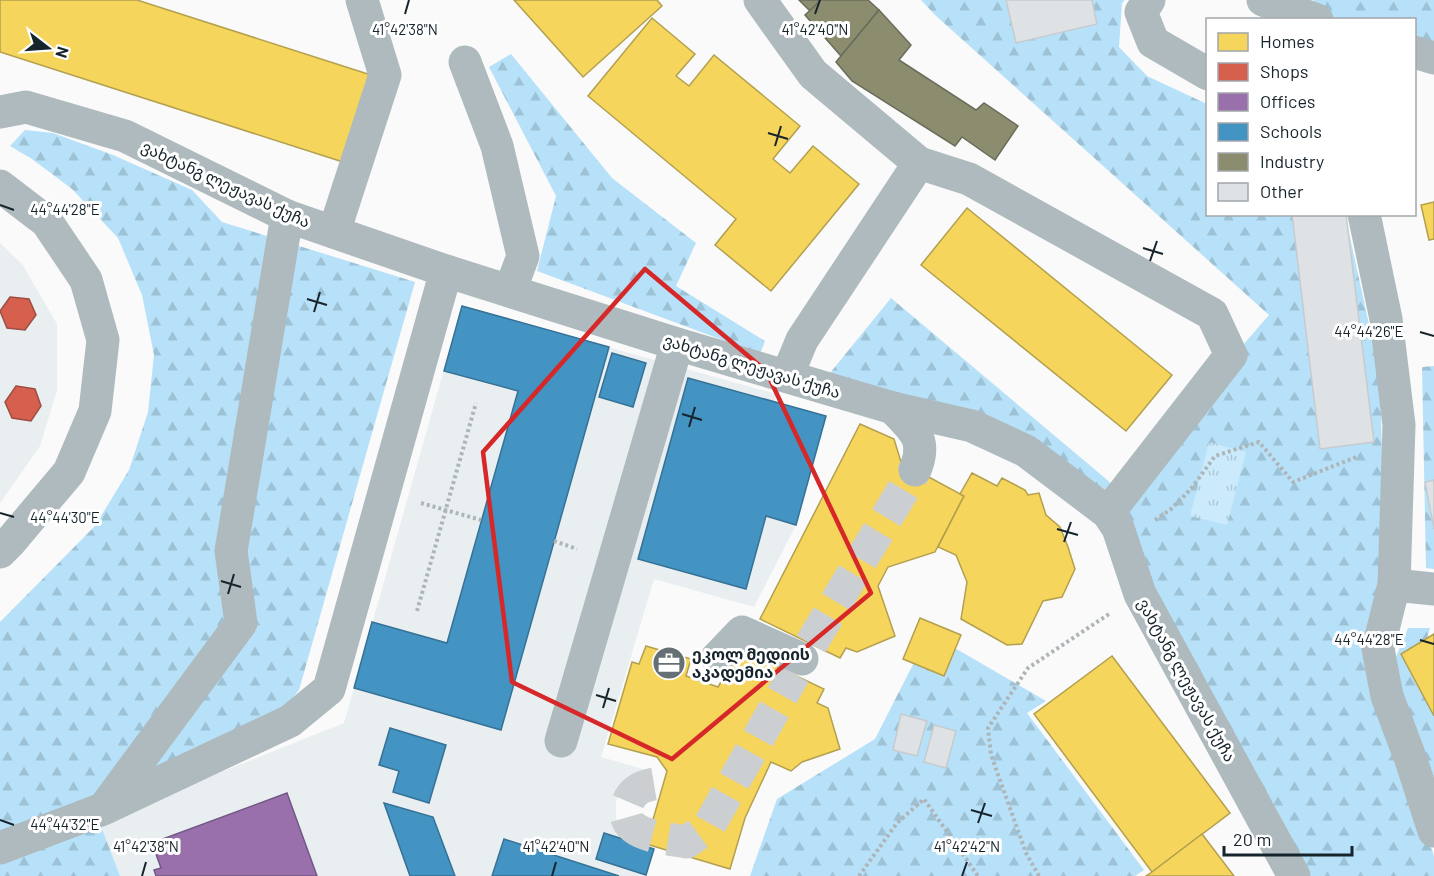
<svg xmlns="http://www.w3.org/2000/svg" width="1434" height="876" font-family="Barlow,'Noto Sans Georgian',sans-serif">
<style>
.built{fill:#e9eef1}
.forest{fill:url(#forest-firs)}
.park{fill:url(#park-tufts)}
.homes{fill:#f6d55c;stroke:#b3a04e;stroke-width:1.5}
.shops{fill:#d6604d;stroke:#9c4e43;stroke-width:1.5}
.offices{fill:#9970ab;stroke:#725985;stroke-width:1.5}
.schools{fill:#4393c3;stroke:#367296;stroke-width:1.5}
.industry{fill:#8c8c6e;stroke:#696d5a;stroke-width:1.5}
.building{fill:#dee2e5;stroke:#c6cbd0;stroke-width:1.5}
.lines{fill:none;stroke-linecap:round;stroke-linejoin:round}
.minor-tunnel{stroke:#cccfd1;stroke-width:33;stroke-dasharray:33 16;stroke-linecap:butt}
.path{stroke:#aeb5b8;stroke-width:4;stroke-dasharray:3 3;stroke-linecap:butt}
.minor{stroke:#aebabd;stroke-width:33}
.marked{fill:none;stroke:#d62828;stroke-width:4.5;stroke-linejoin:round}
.ticks{fill:none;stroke:#16242c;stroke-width:2}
.labels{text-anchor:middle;stroke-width:6;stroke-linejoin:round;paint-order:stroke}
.street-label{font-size:16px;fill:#16242c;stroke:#fff}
.poi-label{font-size:16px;font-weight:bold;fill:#16242c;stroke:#fff;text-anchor:start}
.ticks-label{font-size:15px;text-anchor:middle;fill:#16242c;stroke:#fff;stroke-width:6;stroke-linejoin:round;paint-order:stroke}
</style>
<defs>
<pattern id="forest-firs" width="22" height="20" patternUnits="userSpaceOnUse" patternTransform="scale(1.5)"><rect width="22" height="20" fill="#b7e1f8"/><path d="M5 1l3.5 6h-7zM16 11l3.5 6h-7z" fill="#9dc1d5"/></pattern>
<pattern id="park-tufts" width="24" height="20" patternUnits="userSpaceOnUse" patternTransform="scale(1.5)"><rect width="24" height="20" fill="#cbeafb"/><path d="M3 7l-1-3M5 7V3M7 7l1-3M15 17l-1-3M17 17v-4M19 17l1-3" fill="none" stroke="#aec9d7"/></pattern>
</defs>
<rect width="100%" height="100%" fill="#fafafa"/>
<g class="built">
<polygon points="0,243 22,264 57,324 57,390 40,446 0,503"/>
<polygon points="462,306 776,394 775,402 826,416 796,525 754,607 654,579 601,757 643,769 641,774 628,777 619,789 616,803 616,818 622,834 628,840 654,849 646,876 120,876 99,821 344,723"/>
</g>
<g class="forest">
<polygon points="921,0 1125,0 1122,3 1119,47 1147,76 1207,104 1208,214 1345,215 1380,374 1385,580 1403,758 1434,856 1434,876 1303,876 1121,540 983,426 826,378 891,298 1118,489 1269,315 935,15"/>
<polygon points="1314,0 1434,0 1434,57 1415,52 1414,20 1314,19 1302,11"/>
<polygon points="511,54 612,178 696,243 676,286 765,341 760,354 537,271 556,196 489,67"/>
<polygon points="25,130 53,133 113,155 192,190 222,222 415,282 299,690 276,718 0,840 0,622 95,526 129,470 148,412 154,355 142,295 118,238 72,189 32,159 10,146"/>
<polygon points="1434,366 1434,569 1426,568 1422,367"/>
<polygon points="1408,628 1430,628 1419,667 1434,700 1434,796 1400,693 1396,657"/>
<polygon points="929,633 1046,701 1027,713 1144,870 1135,876 750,876 777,799 875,739"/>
<polygon points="99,821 120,876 0,876 0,858"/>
</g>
<polygon class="park" points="1209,442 1246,452 1227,525 1190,516"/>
<g class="homes">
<polygon points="0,0 137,0 371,75 343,162 0,52"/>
<polygon points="514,0 657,0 662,6 583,77"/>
<polygon points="652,18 695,54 676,76 689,86 714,55 800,126 773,159 790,173 813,146 859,184 771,291 715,245 736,219 588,96"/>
<polygon points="1434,202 1434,239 1429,240 1421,205"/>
<polygon points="967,208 1172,375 1126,431 921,265"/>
<polygon points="860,424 894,439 901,462 964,496 935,552 888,567 878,586 895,636 857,652 846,648 840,658 760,619"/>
<polygon points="972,473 997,486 1002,478 1025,490 1028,495 1039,493 1046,515 1060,527 1068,547 1075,569 1062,597 1043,601 1022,644 1007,645 961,619 967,582 956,555 938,547 964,496 960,494"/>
<polygon points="920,618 961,635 944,676 903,659"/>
<polygon points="1434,634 1434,716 1401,654"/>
<polygon points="646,646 691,659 686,676 718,687 740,649 824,689 817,703 828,708 840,749 802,762 791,771 771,762 745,818 730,869 646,844 667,771 657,757 608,744 632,662 639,664"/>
<polygon points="1112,656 1230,813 1152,872 1034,714"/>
<polygon points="1202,834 1234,876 1146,876 1152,872"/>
</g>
<g class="shops">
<polygon points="10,297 29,299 36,315 25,330 7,328 0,311"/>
<polygon points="16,386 35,389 41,406 31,421 12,418 5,402"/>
</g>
<polygon class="offices" points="287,793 317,876 156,876 154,870 161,868 152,843"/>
<g class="schools">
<polygon points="462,306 609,347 501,730 354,688 372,622 447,643 518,391 444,371"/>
<polygon points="612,353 646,363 633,407 599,397"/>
<polygon points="688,378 826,416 796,525 766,516 746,589 638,559"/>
<polygon points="390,728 446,745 429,803 393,792 399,771 379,765"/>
<polygon points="384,803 433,817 455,876 410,876"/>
<polygon points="604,833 654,849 646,875 596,859"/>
<polygon points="504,839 619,876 492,876"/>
</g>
<g class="industry">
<polygon points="799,0 821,0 810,11"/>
<polygon points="821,0 868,0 879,10 841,56 805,15"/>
<polygon points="879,10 911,45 899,60 976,110 984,103 1018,126 995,160 962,137 955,146 852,81 836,62"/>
</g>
<g class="building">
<polygon points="1006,0 1092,0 1097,24 1016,43"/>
<polygon points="1292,214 1346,214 1374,442 1320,449"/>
<polygon points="1434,480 1434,529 1425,482"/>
<polygon points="901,714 927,721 917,756 893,750"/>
<polygon points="934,725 956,731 946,768 924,762"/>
</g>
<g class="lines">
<g class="minor-tunnel">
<polyline points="811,644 915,470"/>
<path d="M654,784C642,786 633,790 628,802C615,836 665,838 687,842L709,826L794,674"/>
</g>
<g class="path">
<polyline points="421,503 481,520"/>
<polyline points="1155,520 1170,510 1191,489 1215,456 1259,442 1293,482 1359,456"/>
<polyline points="554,541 577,549"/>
<polyline points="417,611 476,403"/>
<polyline points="859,876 897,823 924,799 978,876"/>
<polyline points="1039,876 1026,853 991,755 988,728 1028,668 1109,614"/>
</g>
<g class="minor">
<polyline points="760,0 813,74 919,163 802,340 787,376"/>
<polyline points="1149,0 1141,12 1153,42 1208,74"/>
<polyline points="1263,0 1317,20"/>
<polyline points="1414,52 1434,58"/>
<polyline points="465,62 497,146 523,256 510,291"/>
<polyline points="0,112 26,107 125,136 287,216 446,271 677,344 893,408 972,426 1026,451 1108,513 1118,528 1140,594 1294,876"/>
<polyline points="919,163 969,179 1212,314 1231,355 1108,513"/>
<polyline points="0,186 47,222 86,280 103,340 95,411 69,472 10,542 0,552"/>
<polyline points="1364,214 1386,319 1399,425 1394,585 1378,649 1387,696 1411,760 1434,831"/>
<polyline points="334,232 385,75 362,0"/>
<path d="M893,408C913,430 928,438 915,470"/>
<polyline points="1394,585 1434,589"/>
<polyline points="717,658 742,632 802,659"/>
<polyline points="561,741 677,344"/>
<polyline points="107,804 241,623 231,551 287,216"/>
<polyline points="0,848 103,809 290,721 329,689 446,271"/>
</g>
</g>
<path class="marked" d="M645,269L766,371L871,593L672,759L512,682L483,452Z"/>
<path class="ticks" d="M405,14L409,0M815,14L820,0M768,133L788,139M775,146L781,126M0,205L14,210M1143,248L1163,254M1150,261L1157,241M307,299L327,305M314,312L320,292M1420,332L1434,336M682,414L702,420M689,427L695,407M0,513L14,517M1057,529L1078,535M1064,542L1071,522M221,581L241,587M228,594L234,574M1420,640L1434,644M596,695L616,701M603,708L609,688M971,810L992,816M0,820L14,825M978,823L985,803M142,876L146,862M552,876L556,862M962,876L967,862"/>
<defs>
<g id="office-disc" transform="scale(1.725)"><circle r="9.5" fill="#666f74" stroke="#fff"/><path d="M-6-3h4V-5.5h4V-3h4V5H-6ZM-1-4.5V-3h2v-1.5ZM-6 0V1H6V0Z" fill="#fff"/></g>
</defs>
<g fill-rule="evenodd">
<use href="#office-disc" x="669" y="663"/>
</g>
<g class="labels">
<g class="street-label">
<text transform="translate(226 184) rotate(25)" y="6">ვახტანგ ლეჟავას ქუჩა</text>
<text transform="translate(752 366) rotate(17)" y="6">ვახტანგ ლეჟავას ქუჩა</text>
<text transform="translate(1187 680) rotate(61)" y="6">ვახტანგ ლეჟავას ქუჩა</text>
</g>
<g class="poi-label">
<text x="692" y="660">ეკოლ მედიის<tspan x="692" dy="18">აკადემია</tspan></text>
</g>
</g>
<g class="ticks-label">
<text x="405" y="35">41°42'38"N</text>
<text x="815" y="35">41°42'40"N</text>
<text x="65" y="215">44°44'28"E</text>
<text x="1369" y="337">44°44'26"E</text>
<text x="65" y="523">44°44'30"E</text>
<text x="1369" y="645">44°44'28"E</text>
<text x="65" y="830">44°44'32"E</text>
<text x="146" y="852">41°42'38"N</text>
<text x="556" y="852">41°42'40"N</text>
<text x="967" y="852">41°42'42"N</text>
</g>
<rect x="1206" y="18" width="210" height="198" fill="#ffffff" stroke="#a2a7ab" stroke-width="1.5"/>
<rect x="1218" y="33" width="30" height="18" fill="#f6d55c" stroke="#a2a7ab" stroke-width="1.5"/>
<text x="1260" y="48" font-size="18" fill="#16242c">Homes</text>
<rect x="1218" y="63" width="30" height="18" fill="#d6604d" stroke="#a2a7ab" stroke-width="1.5"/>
<text x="1260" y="78" font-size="18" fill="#16242c">Shops</text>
<rect x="1218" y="93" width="30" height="18" fill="#9970ab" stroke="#a2a7ab" stroke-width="1.5"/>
<text x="1260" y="108" font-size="18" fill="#16242c">Offices</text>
<rect x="1218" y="123" width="30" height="18" fill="#4393c3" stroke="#a2a7ab" stroke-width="1.5"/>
<text x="1260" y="138" font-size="18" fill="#16242c">Schools</text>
<rect x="1218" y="153" width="30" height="18" fill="#8c8c6e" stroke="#a2a7ab" stroke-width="1.5"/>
<text x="1260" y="168" font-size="18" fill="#16242c">Industry</text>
<rect x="1218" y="183" width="30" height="18" fill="#dee2e5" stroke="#a2a7ab" stroke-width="1.5"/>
<text x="1260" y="198" font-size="18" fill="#16242c">Other</text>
<g transform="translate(48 48) rotate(107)" stroke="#ffffff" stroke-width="4.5" paint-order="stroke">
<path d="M0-4.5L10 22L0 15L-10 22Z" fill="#16242c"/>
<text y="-9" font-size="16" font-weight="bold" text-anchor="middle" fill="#16242c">N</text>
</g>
<path d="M1224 846v9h128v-9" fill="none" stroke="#16242c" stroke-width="3"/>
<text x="1233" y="846" font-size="18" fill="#16242c" stroke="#ffffff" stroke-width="4.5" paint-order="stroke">20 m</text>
</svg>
